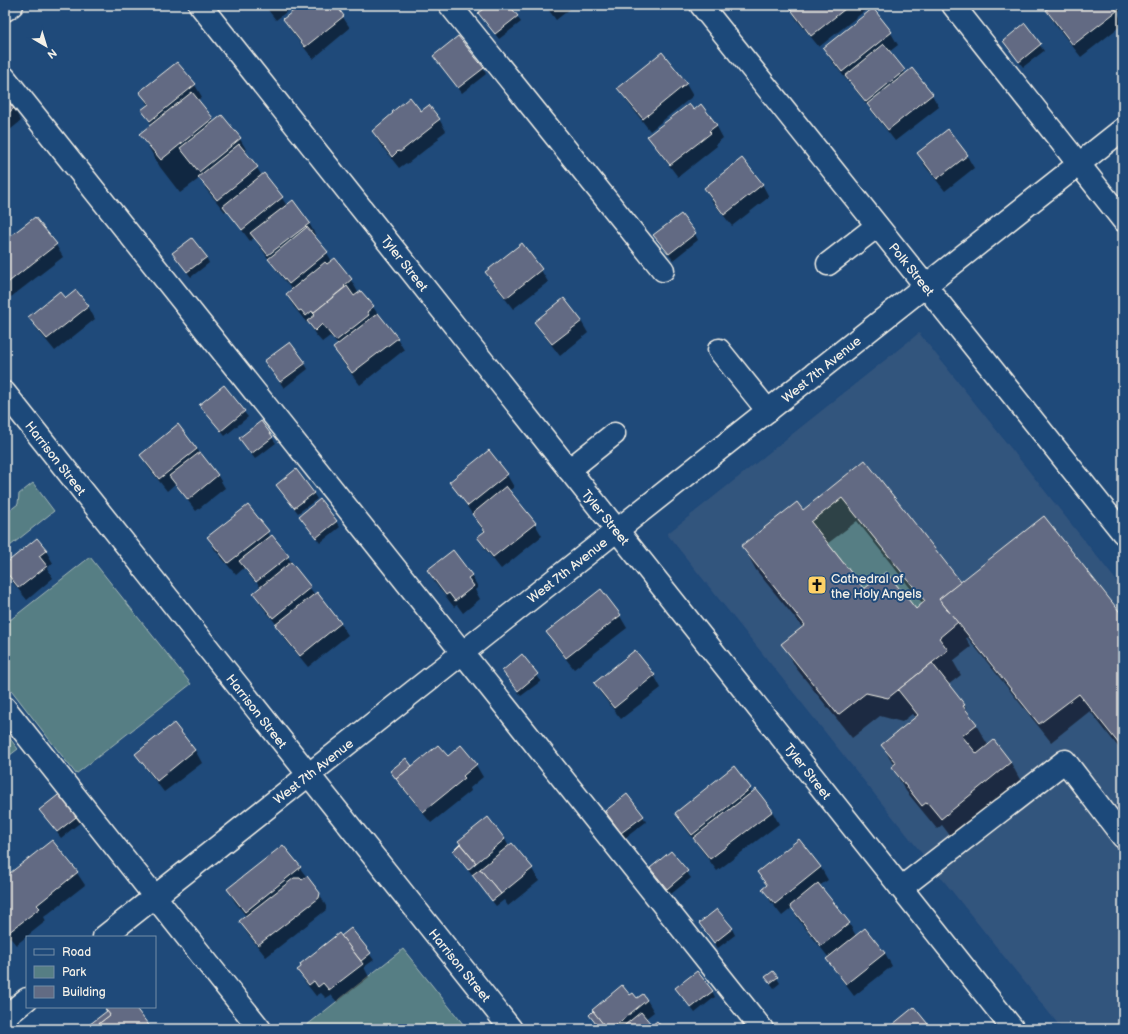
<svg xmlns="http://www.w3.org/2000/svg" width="1128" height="1034" font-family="'Balsamiq Sans',sans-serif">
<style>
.built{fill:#33547d}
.green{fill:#567e84;stroke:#a5b8b6}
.shadow{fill:#0007;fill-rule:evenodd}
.building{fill:#626b83;stroke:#f4f1e8;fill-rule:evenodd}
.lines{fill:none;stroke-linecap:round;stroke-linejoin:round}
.minor-casing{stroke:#f4f1e8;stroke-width:25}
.minor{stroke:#1f4a7a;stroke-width:22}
.labels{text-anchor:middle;stroke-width:4;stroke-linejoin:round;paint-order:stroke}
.street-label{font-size:13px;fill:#f4f1e8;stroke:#1f4a7a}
.poi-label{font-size:13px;fill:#f4f1e8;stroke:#1f4a7a;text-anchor:start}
</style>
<rect width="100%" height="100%" fill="#1f4a7a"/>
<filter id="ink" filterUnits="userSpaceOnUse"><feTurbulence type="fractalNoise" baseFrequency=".025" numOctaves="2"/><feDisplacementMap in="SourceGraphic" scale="8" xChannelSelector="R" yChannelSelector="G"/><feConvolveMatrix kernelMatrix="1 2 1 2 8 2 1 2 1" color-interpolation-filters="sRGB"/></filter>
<g filter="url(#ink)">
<polygon class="built" points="919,333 1123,589 1123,1029 1062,1029 667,534"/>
<g class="green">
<polygon points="33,483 54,511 5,550 5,514 18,504 19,494"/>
<polygon points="842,498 925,601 916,609 886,572 864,589 811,522"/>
<polygon points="90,557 191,684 76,774 5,682 5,624"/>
<polygon points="5,732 18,749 5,759"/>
<polygon points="403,949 467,1029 302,1029"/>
</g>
<g class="shadow">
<polygon points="264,5 295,5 276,20"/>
<polygon points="303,5 335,5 350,28 313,59 292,32 284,20"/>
<polygon points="489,5 508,5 521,22 499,39 479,13"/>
<polygon points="545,5 575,5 556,20"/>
<polygon points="793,5 872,5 819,47 797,20 790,8"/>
<polygon points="1054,5 1123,5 1123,9 1118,13 1123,24 1081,57 1054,23 1047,11"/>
<polygon points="1025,25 1044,51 1023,67 1004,42"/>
<polygon points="891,33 898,45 889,52 906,74 912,70 932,95 939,107 895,141 850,83 849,83 831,60 824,48"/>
<polygon points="662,53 686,84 693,96 650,131 626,100 619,88"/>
<polygon points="434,56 483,68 486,74 462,93"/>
<polygon points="195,85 202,97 198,100 214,122 240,139 247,151 245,153 257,168 262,176 282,198 287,206 309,223 316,236 314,237 327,253 332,261 351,280 359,294 361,292 397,338 404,350 360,385 341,360 334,348 338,345 330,336 322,342 315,334 308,322 307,323 294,307 287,295 292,290 277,271 254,238 250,241 227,210 225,212 206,189 200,178 180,193 160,167 141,134 152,125 142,110 148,106 141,93"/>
<polygon points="5,98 14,109 21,121 5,134"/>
<polygon points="421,112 439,119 446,131 438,137 439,139 407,164 406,163 399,168 380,144 373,132"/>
<polygon points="716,125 723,138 716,144 717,146 678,177 656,148 649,136"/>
<polygon points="947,131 967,156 974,168 945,191 925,166 918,153"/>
<polygon points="762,184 769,197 732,226 712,201 705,189"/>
<polygon points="695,234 698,240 673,260 655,236"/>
<polygon points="5,242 56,245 63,257 11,297 5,289"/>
<polygon points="522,245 541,270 548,282 513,309 494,284 487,272"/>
<polygon points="206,257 209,263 191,277 177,259"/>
<polygon points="66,300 88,306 95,319 55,351 37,329 30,317"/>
<polygon points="581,321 588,333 560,356 543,334 536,322"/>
<polygon points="305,364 308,369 284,388 269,367"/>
<polygon points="201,406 244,412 248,417 225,436"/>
<polygon points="261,423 276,443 255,459 240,439"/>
<polygon points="197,449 218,476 225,488 196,511 175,484 167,491 148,467 141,455"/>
<polygon points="489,451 507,475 514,487 509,491 535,524 542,536 501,569 485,549 478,537 484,532 451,482"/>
<path d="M865,462L961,583L1123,617V753L1090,711L1051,742L967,637L966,638L971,647L953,661L961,675L948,685L964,705L988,745L993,741L1011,763L1024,787L955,842L942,825L937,829L906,791L892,767L894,766L882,745L916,718L912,714L902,722L880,716L852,738L796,668L783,644L803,628L756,570L743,546L803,511ZM857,521L923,604L915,611L864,591L827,544Z"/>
<polygon points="281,491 313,493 317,499 298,513"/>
<polygon points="320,501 340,527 320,543 300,516"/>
<polygon points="248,506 271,537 288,557 295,568 315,595 340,623 348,635 308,667 284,638 277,625 261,605 254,593 261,589 254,577 253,578 256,584 244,568 236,575 215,550 208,537"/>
<polygon points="5,518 8,523 5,526"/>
<polygon points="37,539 46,551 53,563 47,568 53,578 27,600 10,579 5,571 5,565"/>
<polygon points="428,571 471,575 478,587 475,590 480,599 463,613 457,605 454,607 435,583"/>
<polygon points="620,616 627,628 574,669 554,644 547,632"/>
<polygon points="522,656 541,681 521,696 503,671"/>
<polygon points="654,675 661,688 621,719 602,695 595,683"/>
<polygon points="174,724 195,750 202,763 164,792 144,766 137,754"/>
<polygon points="461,746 476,765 483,777 470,788 471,791 431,823 405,791 395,777 411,767 412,768 447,758"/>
<polygon points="733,768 752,793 772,811 779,824 717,871 683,825 676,813"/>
<polygon points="40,810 79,815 82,821 61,838"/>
<polygon points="606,812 643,816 646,822 625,838"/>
<polygon points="505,839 509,847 532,869 539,881 508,906 504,900 496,906 468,870 476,864 474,863 467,869 454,851 461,845"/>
<polygon points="799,840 821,868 828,880 819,886 849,923 856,936 865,929 885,953 892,966 854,996 835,971 828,959 829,958 798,919 792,908 782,916 771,902 764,889 767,886 758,872"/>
<polygon points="52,841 77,873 85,885 44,917 46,921 16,945 8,935 5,937 5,873 10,874"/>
<polygon points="283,846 319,893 326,906 326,910 266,957 247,933 240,921 246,916 235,902 228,890"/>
<polygon points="671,852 691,878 671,894 652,869"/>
<polygon points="700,923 732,929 735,935 718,948"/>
<polygon points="351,929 374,960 364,967 369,977 337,1002 331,995 326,998 321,993 316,996 305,982 298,970"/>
<polygon points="766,977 777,978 780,983 774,988"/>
<polygon points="676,988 712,991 715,997 695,1013"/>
<polygon points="630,997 637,1000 647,1000 654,1012 645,1019 651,1027 662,1029 600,1029 590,1015"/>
<polygon points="110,1007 133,1007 150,1029 87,1029 108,1012"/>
</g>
<g class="building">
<polygon points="301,5 336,5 344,16 305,47 283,19"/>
<polygon points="488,5 509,5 518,16 495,34 478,13"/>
<polygon points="791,5 850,5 811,36 789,7"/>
<polygon points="1053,5 1113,5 1117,11 1073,45 1046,10"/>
<polygon points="873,8 892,32 842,72 823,48"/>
<polygon points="1025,23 1041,44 1019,62 1003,41"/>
<polygon points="458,36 484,68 458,88 433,56"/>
<polygon points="884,44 905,70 866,102 845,76"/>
<polygon points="662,52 687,83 643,119 617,88"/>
<polygon points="177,62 196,84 150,121 141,110 149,104 139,92"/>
<polygon points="912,68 933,94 888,130 867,104"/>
<polygon points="192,92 213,118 161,160 139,134"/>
<polygon points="5,97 14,108 5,116"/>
<polygon points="410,97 421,111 429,105 440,119 432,125 433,126 400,152 398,151 392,157 372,131 393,113 392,112"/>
<polygon points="689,104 694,110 701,104 717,125 709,131 711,133 670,165 647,136"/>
<polygon points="222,115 241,138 199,172 180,148"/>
<polygon points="948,129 968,155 937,179 917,153"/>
<polygon points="239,144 258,167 217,200 198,177"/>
<polygon points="742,158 763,184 724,215 704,188"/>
<polygon points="264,173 283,197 242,230 223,206"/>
<polygon points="293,200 310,223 268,255 250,233"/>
<polygon points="681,214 696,233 669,254 653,235"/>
<polygon points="35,217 57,244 5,285 5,240"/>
<polygon points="307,227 328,252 289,284 268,259"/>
<polygon points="192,238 207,257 187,272 172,253"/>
<polygon points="522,243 542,269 506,298 485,272"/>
<polygon points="335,258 352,279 344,286 345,287 313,313 312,311 306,316 301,310 299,311 286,294 325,262 327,264"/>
<polygon points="347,286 354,296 361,291 374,306 367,312 369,315 336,341 322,324 315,331 307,321 315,315 313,313"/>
<polygon points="76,290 89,306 47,339 28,317 60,291 66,298"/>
<polygon points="564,298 582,321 552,344 534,322"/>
<polygon points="378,313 398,338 352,373 333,348"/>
<polygon points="290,342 306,363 280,382 264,361"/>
<polygon points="224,385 245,411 221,431 199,405"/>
<polygon points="261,421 273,437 251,454 239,438"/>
<polygon points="178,424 197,449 159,479 140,455"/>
<polygon points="489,450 508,474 468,506 449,482"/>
<polygon points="200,452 218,475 188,500 169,476"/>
<path d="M865,460L961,582L939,599L958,622L939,638L948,650L888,698L866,693L838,715L781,644L805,625L741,546L797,502L803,510ZM842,498L925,601L916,609L886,572L864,589L811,522Z"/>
<polygon points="296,469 314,493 294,508 276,485"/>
<polygon points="506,486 536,523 493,557 477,537 485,531 472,514"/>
<polygon points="320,499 337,521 316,538 299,516"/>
<polygon points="248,505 269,531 228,563 207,537"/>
<polygon points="1044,516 1123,616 1123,749 1079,694 1039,724 939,599"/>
<polygon points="272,535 289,556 256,582 239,561"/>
<polygon points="37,538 47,550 39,556 47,566 19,588 5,571 5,564"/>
<polygon points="453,550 472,575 468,578 474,586 455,601 449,593 446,595 427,570"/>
<polygon points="291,562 311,587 273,618 253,593"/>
<polygon points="601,589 621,615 566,658 546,632"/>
<polygon points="317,592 341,623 300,656 275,625"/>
<polygon points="635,650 655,675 614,708 594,683"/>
<polygon points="522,654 538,674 518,691 502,671"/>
<polygon points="932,663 965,705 963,706 977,724 962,736 977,754 994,740 1011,762 941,819 927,802 922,806 891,767 896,763 881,745 918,715 898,690"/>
<polygon points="174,723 195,750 157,781 135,754"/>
<polygon points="438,745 448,756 461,745 477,764 463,776 465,778 423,812 396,779"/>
<polygon points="406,758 412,766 396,779 390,771"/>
<polygon points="734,766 751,788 692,835 675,813"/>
<polygon points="756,789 773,811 710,859 693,838"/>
<polygon points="62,792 80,814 57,832 39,810"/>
<polygon points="627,794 644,816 621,833 605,811"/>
<polygon points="488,817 505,839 476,863 458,841"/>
<polygon points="799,839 821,867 775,904 762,889 767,885 757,872"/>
<polygon points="52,840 78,872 37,905 40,908 8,933 5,930 5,872 8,870 10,873"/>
<polygon points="512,843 533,868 501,894 480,869"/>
<polygon points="460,844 476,863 468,870 453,851"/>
<polygon points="283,845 301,867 245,912 227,889"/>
<polygon points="671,851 688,871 667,889 650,868"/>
<polygon points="480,869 501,894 492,901 472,875"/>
<polygon points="307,876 320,893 319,898 258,945 239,921 294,878 300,878 302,880"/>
<polygon points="818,883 850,923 821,946 790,906"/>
<polygon points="717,909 733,928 714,943 699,923"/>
<polygon points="351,928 371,953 361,961 341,936"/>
<polygon points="865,928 885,953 846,984 826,959"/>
<polygon points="339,933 363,964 329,990 323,983 318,987 314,981 309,985 297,970 301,967 300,964"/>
<polygon points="697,971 713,991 691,1008 675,988"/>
<polygon points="773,971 778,977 770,983 765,977"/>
<polygon points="622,985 630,995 633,993 637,998 643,994 647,1000 611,1029 607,1029 592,1010"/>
<polygon points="108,1007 135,1007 151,1028 92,1029 110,1015 105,1009"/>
<polygon points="914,1007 932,1029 887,1029"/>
<polygon points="107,1011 110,1015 92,1029 86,1029 85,1028"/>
<polygon points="593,1011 607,1029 600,1029 589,1015"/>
<polygon points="641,1012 652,1025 657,1021 663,1029 620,1029"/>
</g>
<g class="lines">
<g class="minor-casing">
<g id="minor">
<polyline points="200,5 1013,1029"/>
<polyline points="450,5 663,270"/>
<polyline points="701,5 1123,533"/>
<polyline points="953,5 1123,220"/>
<polyline points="5,10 12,5"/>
<polyline points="5,78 762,1029"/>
<polyline points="828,264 877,226"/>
<polyline points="719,350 768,411"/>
<polyline points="5,393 511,1029"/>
<polyline points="569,470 614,434"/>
<polyline points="5,708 260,1029"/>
<polyline points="901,888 1065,761 1123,837"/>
<polyline points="104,937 1123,129"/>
<polyline points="5,1017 27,999"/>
</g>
</g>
<use href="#minor" class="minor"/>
</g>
</g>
<defs>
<g id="church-square" transform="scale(1)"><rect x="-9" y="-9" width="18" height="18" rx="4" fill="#ffd166" stroke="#1f4a7a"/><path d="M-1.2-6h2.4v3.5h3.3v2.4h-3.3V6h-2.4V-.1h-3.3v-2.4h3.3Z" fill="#111"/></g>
</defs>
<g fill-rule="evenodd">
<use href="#church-square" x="817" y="585"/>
</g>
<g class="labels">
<g class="street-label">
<text transform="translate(405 263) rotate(52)" y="5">Tyler Street</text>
<text transform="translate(912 269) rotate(51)" y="5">Polk Street</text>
<text transform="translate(821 369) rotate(-39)" y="5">West 7th Avenue</text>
<text transform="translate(56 458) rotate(52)" y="5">Harrison Street</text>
<text transform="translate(606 517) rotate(51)" y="5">Tyler Street</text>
<text transform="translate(567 570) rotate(-38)" y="5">West 7th Avenue</text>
<text transform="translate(257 711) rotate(52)" y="5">Harrison Street</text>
<text transform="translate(313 771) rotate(-38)" y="5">West 7th Avenue</text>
<text transform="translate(808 771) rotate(52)" y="5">Tyler Street</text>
<text transform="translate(460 965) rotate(51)" y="5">Harrison Street</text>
</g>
<g class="poi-label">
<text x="831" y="583">Cathedral of<tspan x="831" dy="15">the Holy Angels</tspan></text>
</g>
</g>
<rect width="1128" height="1034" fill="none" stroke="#1f4a7a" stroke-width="20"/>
<rect x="10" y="10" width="1108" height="1014" fill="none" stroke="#f4f1e8" stroke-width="1.5" filter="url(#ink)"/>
<rect x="26" y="936" width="130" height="72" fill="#1f4a7a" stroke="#748da6"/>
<rect x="34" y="949" width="20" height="6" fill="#1f4a7a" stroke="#748da6"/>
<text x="62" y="956" font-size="12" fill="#f4f1e8">Road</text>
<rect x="34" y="966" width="20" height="12" fill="#567e84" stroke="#748da6"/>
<text x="62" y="976" font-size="12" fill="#f4f1e8">Park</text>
<rect x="34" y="986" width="20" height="12" fill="#626b83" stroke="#748da6"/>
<text x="62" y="996" font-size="12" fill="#f4f1e8">Building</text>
<g transform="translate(46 46) rotate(142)" stroke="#1f4a7a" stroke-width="3" paint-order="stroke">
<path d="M0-3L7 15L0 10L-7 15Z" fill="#f4f1e8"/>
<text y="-6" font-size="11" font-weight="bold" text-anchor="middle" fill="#f4f1e8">N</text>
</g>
</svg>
